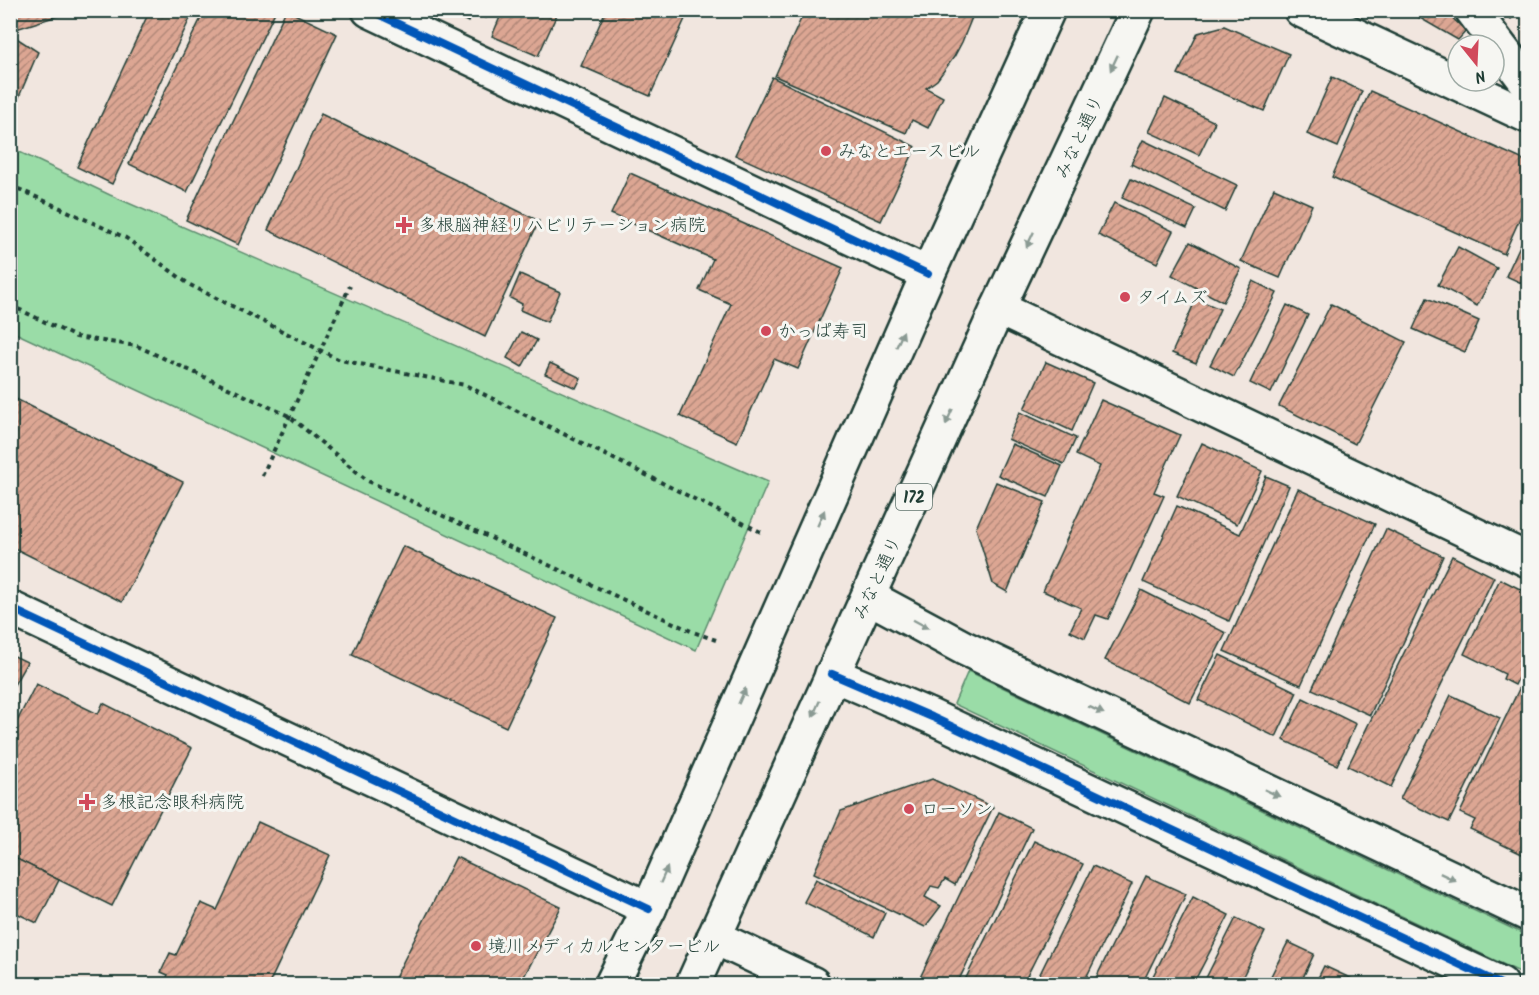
<svg xmlns="http://www.w3.org/2000/svg" width="1539" height="995" font-family="Kalam,'Klee One',sans-serif">
<style>
.green{fill:#9adca7;stroke:#5c8c6e;stroke-width:1.5}
.building{fill:url(#building-hatch);stroke:#1f3d34;stroke-width:1.5}
.lines{fill:none;stroke-linecap:round;stroke-linejoin:round}
.street-casing{stroke:#1f3d34;stroke-width:38}
.secondary-casing{stroke:#1f3d34;stroke-width:38}
.highway-casing{stroke:#1f3d34;stroke-width:38}
.path{stroke:#1f3d34;stroke-width:4;stroke-dasharray:4.5 4.5;stroke-linecap:butt}
.street{stroke:#f6f6f2;stroke-width:33}
.secondary{stroke:#f6f6f2;stroke-width:33}
.highway{stroke:#f6f6f2;stroke-width:33}
.cycleway-casing{stroke:#f6f6f2;stroke-width:11}
.cycleway{stroke:#0057b8;stroke-width:8}
.oneway{fill:#8a9a93}
.poi-dot{fill:#d1495b;stroke:#f6f6f2;stroke-width:2}
.labels{text-anchor:middle;stroke-width:6;stroke-linejoin:round;paint-order:stroke}
.shield{fill:#f6f6f2;stroke:#60746d;stroke-width:1.5}
.shield-label{font-size:16px;font-weight:bold;fill:#1f3d34}
.street-label{font-size:18px;fill:#1f3d34;stroke:#f6f6f2}
.poi-label{font-size:18px;fill:#1f3d34;stroke:#f6f6f2;text-anchor:start}
</style>
<defs>
<pattern id="building-hatch" width="6" height="6" patternUnits="userSpaceOnUse" patternTransform="scale(1.5)"><rect width="6" height="6" fill="#dca693"/><path d="M-1 1l2-2M0 6l6-6M5 7l2-2" fill="none" stroke="#b28879"/></pattern>
</defs>
<rect width="100%" height="100%" fill="#f1e6df"/>
<filter id="ink" filterUnits="userSpaceOnUse"><feTurbulence type="fractalNoise" baseFrequency=".0167" numOctaves="2"/><feDisplacementMap in="SourceGraphic" scale="12" xChannelSelector="R" yChannelSelector="G"/><feConvolveMatrix kernelMatrix="1 2 1 2 8 2 1 2 1" color-interpolation-filters="sRGB"/></filter>
<g filter="url(#ink)">
<g class="green">
<polygon points="11,148 110,195 768,482 696,650 11,331"/>
<polygon points="968,671 1528,936 1528,976 954,704"/>
</g>
<g class="building">
<polygon points="10,10 76,10 10,31"/>
<polygon points="150,10 194,10 112,184 77,167"/>
<polygon points="205,10 276,10 187,192 129,164"/>
<polygon points="286,10 337,34 238,245 186,220"/>
<polygon points="445,10 489,10 486,18 473,12 468,22"/>
<polygon points="503,10 559,10 538,56 492,36"/>
<polygon points="606,10 689,10 650,96 581,66"/>
<polygon points="805,10 975,10 962,42 954,57 937,80 926,88 943,97 928,128 912,120 906,133 775,76"/>
<polygon points="1406,10 1444,10 1466,31 1458,40"/>
<polygon points="1503,10 1521,10 1511,19"/>
<polygon points="1224,26 1289,54 1264,111 1178,74 1198,33"/>
<polygon points="15,37 38,52 10,118 10,38"/>
<polygon points="772,77 916,147 881,221 735,155"/>
<polygon points="1332,77 1362,91 1338,147 1307,134"/>
<polygon points="1370,91 1528,162 1528,200 1504,254 1332,177"/>
<polygon points="1165,98 1215,122 1199,155 1149,132"/>
<polygon points="321,114 539,221 485,337 268,230"/>
<polygon points="1143,140 1237,185 1225,211 1131,164"/>
<polygon points="630,173 843,268 798,369 774,359 737,442 680,416 731,304 699,290 713,259 611,214"/>
<polygon points="1131,179 1196,209 1187,228 1122,198"/>
<polygon points="1274,188 1312,205 1280,278 1241,261"/>
<polygon points="1114,203 1173,231 1157,263 1098,235"/>
<polygon points="1528,228 1528,286 1506,276"/>
<polygon points="1190,242 1241,269 1223,302 1172,275"/>
<polygon points="1458,247 1497,268 1477,306 1438,285"/>
<polygon points="520,274 560,292 547,322 520,310 522,304 510,298"/>
<polygon points="1253,281 1277,293 1234,377 1210,365"/>
<polygon points="1427,298 1479,321 1465,352 1413,329"/>
<polygon points="1196,299 1220,309 1196,363 1172,353"/>
<polygon points="1331,304 1406,342 1355,444 1279,406"/>
<polygon points="1287,305 1308,315 1271,393 1250,383"/>
<polygon points="521,332 537,340 522,367 507,358"/>
<polygon points="1046,362 1093,383 1072,431 1024,409"/>
<polygon points="550,363 581,378 576,388 545,374"/>
<polygon points="10,396 183,482 122,602 10,546"/>
<polygon points="1101,400 1180,435 1154,492 1164,496 1108,619 1096,615 1085,638 1070,631 1081,608 1043,591 1100,466 1076,455"/>
<polygon points="1020,412 1076,438 1064,464 1008,439"/>
<polygon points="1202,443 1262,471 1237,524 1177,496"/>
<polygon points="1012,444 1062,466 1048,497 998,475"/>
<polygon points="1266,476 1289,486 1229,621 1143,582 1177,506 1240,534"/>
<polygon points="996,482 1045,502 1007,592 993,584 976,528"/>
<polygon points="1298,489 1375,524 1301,685 1224,651"/>
<polygon points="1386,529 1443,556 1370,715 1312,689"/>
<polygon points="403,546 557,618 506,727 352,655"/>
<polygon points="1452,556 1494,577 1391,787 1348,766"/>
<polygon points="1500,579 1528,593 1528,658 1515,685 1503,679 1505,674 1464,654"/>
<polygon points="1141,590 1226,633 1190,703 1105,660"/>
<polygon points="10,654 27,662 10,692"/>
<polygon points="1220,655 1297,692 1276,737 1198,700"/>
<polygon points="1528,670 1528,857 1470,829 1475,820 1460,813"/>
<polygon points="36,684 98,714 103,703 192,748 112,906 10,856 10,735"/>
<polygon points="1451,695 1500,718 1449,822 1400,799"/>
<polygon points="1303,698 1356,724 1337,765 1283,740"/>
<polygon points="932,779 993,807 955,885 945,879 939,888 931,886 925,897 941,906 925,927 814,873 841,811"/>
<polygon points="999,812 1032,828 957,984 917,984"/>
<polygon points="258,822 330,855 269,984 164,984 168,975 161,972 170,953 176,955 201,903 217,910"/>
<polygon points="1034,841 1083,864 1023,984 963,984"/>
<polygon points="11,856 59,880 37,923 10,910"/>
<polygon points="456,857 561,907 520,984 392,984"/>
<polygon points="1093,866 1132,884 1083,984 1035,984"/>
<polygon points="1146,876 1186,894 1142,984 1093,984"/>
<polygon points="816,879 885,913 874,937 804,902"/>
<polygon points="1193,897 1229,915 1193,984 1149,984"/>
<polygon points="1236,918 1265,932 1239,984 1203,984"/>
<polygon points="1288,942 1314,954 1300,984 1267,984"/>
<polygon points="1324,966 1363,984 1315,984"/>
</g>
<g class="lines">
<g class="street-casing">
<g id="street">
<polyline points="1472,10 1528,84"/>
<polyline points="998,308 1528,560"/>
<polyline points="10,608 649,909"/>
</g>
</g>
<g class="secondary-casing">
<g id="secondary">
<polyline points="369,10 928,274"/>
<polyline points="1301,10 1528,116"/>
<polyline points="869,597 964,648 1528,914"/>
<polyline points="832,674 932,717 1501,984"/>
<polyline points="714,937 813,984"/>
</g>
</g>
<g class="highway-casing">
<g id="highway">
<polyline points="612,984 649,909 928,274 1048,10"/>
<polyline points="693,984 998,308 1138,10"/>
</g>
</g>
<g class="path">
<polyline points="10,185 126,238 190,285 340,360 465,385 763,533"/>
<polyline points="10,305 76,337 137,346 289,416 368,481 693,632 716,640"/>
<polyline points="262,476 350,286"/>
</g>
<use href="#street" class="street"/>
<use href="#secondary" class="secondary"/>
<use href="#highway" class="highway"/>
<g class="cycleway-casing">
<g id="cycleway">
<polyline points="369,10 928,274"/>
<polyline points="10,608 649,909"/>
<polyline points="832,674 932,717 1501,984"/>
</g>
</g>
<use href="#cycleway" class="cycleway"/>
</g>
<defs><path id="oneway-solid" d="M-6-.8H1V-3.2L6.5 0L1 3.2V.8H-6Z" transform="scale(1.5)"/></defs>
<g class="oneway">
<use href="#oneway-solid" transform="translate(1114 63) rotate(115)"/>
<use href="#oneway-solid" transform="translate(1030 240) rotate(115)"/>
<use href="#oneway-solid" transform="translate(900 339) rotate(-66)"/>
<use href="#oneway-solid" transform="translate(949 417) rotate(114)"/>
<use href="#oneway-solid" transform="translate(821 518) rotate(-66)"/>
<use href="#oneway-solid" transform="translate(921 624) rotate(28)"/>
<use href="#oneway-solid" transform="translate(742 696) rotate(-66)"/>
<use href="#oneway-solid" transform="translate(816 709) rotate(114)"/>
<use href="#oneway-solid" transform="translate(1096 710) rotate(25)"/>
<use href="#oneway-solid" transform="translate(1272 793) rotate(25)"/>
<use href="#oneway-solid" transform="translate(664 875) rotate(-66)"/>
<use href="#oneway-solid" transform="translate(1448 877) rotate(25)"/>
</g>
</g>
<g class="poi-dot">
<circle cx="826" cy="151" r="6"/>
<path d="M401 216h6v6h6v6h-6v6h-6v-6h-6v-6h6z"/>
<circle cx="1125" cy="297" r="6"/>
<circle cx="766" cy="331" r="6"/>
<path d="M84 793h6v6h6v6h-6v6h-6v-6h-6v-6h6z"/>
<circle cx="909" cy="809" r="6"/>
<circle cx="476" cy="946" r="6"/>
</g>
<g class="labels">
<rect class="shield" x="896" y="484" width="36" height="26" rx="4.5"/>
<g class="shield-label">
<text x="914" y="503">172</text>
</g>
<g class="street-label">
<text transform="translate(1079 137) rotate(-65)" y="6">みなと通り</text>
<text transform="translate(877 578) rotate(-65)" y="6">みなと通り</text>
</g>
<g class="poi-label">
<text x="838" y="157">みなとエースビル</text>
<text x="418" y="231">多根脳神経リハビリテーション病院</text>
<text x="1137" y="303">タイムズ</text>
<text x="778" y="337">かっぱ寿司</text>
<text x="100" y="808">多根記念眼科病院</text>
<text x="921" y="815">ローソン</text>
<text x="488" y="952">境川メディカルセンタービル</text>
</g>
</g>
<rect width="1539" height="995" fill="none" stroke="#f6f6f2" stroke-width="36"/>
<rect x="18" y="18" width="1503" height="959" fill="none" stroke="#1f3d34" stroke-width="2" filter="url(#ink)"/>
<g transform="translate(1476 63) rotate(162)"><circle r="28" fill="#f6f6f2" stroke="#a0aca6" stroke-width="1.5"/>
<path d="M0-4.5L10 22L0 15L-10 22Z" fill="#d1495b"/>
<text y="-9" font-size="16" font-weight="bold" text-anchor="middle" fill="#1f3d34">N</text>
</g>
</svg>
